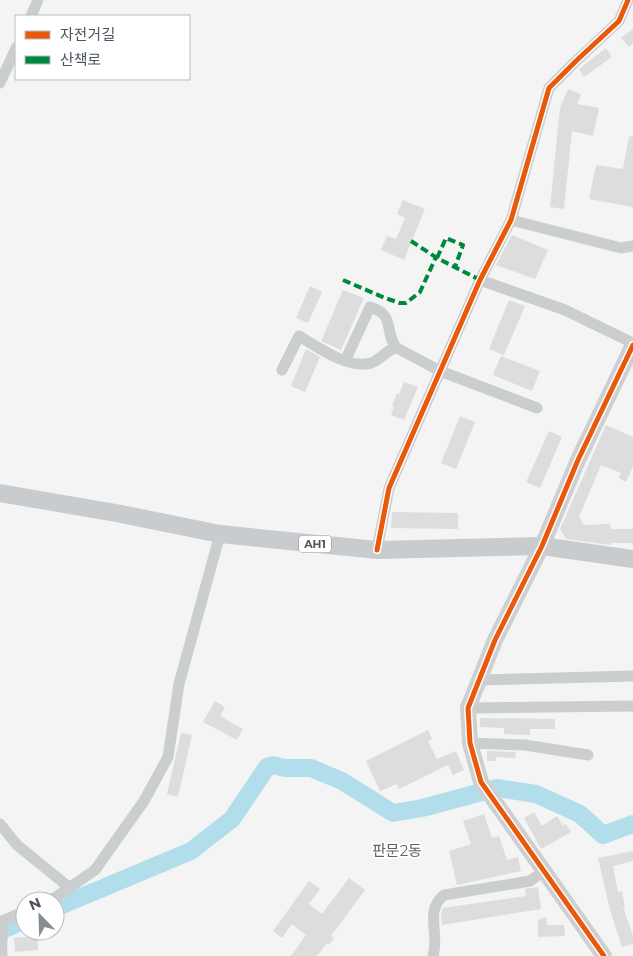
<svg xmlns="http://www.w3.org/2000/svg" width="633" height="956" font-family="Montserrat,'Noto Sans KR',sans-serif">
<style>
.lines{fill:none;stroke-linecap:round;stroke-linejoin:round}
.river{stroke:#b2deec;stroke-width:18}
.building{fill:#ddddde}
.street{stroke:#cbcecf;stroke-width:11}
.secondary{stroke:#cdcfd1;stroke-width:16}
.primary{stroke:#c9cccf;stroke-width:18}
.quiet{stroke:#00873e;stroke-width:4;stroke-dasharray:8 4;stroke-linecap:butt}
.cycleway-casing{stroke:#fff;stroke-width:8}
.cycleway{stroke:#e8590c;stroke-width:5}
.labels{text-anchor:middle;stroke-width:4;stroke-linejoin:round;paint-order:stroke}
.shield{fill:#fff;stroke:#81888f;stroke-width:1}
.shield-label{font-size:11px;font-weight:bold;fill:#4b555f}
.quarter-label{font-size:15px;fill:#5f6367;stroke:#fff}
</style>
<rect width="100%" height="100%" fill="#f4f4f4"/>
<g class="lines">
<g class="river">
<polyline points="55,908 191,851 232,819 267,767 274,765 284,768 311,768 342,781 393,813 422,808 497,788 536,794 580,814 603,835 633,824"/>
<polyline points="0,931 25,920"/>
</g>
</g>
<g class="building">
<polygon points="633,29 633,43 629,47 621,38"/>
<polygon points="606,48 612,57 584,77 579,69"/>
<polygon points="568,89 581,94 577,104 599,108 593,136 572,131 564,209 550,207 560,108"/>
<polygon points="629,136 633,137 633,207 589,199 596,165 623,169"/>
<polygon points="403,200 425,209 404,260 381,250 387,236 396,239 405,218 397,214"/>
<polygon points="512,235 548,250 535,279 496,265"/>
<polygon points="310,286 322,292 308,323 296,318"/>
<polygon points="343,290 364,298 341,350 321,341"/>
<polygon points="509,300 525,306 504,355 489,349"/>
<polygon points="306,349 320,357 305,392 291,386"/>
<polygon points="501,356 540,371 532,391 493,375"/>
<polygon points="404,382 418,387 404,420 391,415 394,407 392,406 397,393 399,394"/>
<polygon points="460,416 475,422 456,469 441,463"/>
<polygon points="606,425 633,437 633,466 626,482 619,478 621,473 601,465 579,517 584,525 610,524 611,529 633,529 633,543 611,543 611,545 566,539 560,529"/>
<polygon points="549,431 562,437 540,488 526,482"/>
<polygon points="392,512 458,513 458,529 391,528"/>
<polygon points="215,701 225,707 220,716 243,729 237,740 203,722"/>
<polygon points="480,718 555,719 555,729 530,729 530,735 504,734 504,728 480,727"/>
<polygon points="428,730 432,739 428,741 437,759 456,751 464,770 453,775 448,765 399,789 397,784 380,791 366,761"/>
<polygon points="181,733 192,735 178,797 167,794"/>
<polygon points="487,751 516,752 515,758 496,757 496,761 487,761"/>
<polygon points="534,812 542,826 557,816 563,826 566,824 571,832 541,849 524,818"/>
<polygon points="484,814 492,838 499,836 507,860 518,857 521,871 457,885 449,851 471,844 463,821"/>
<polygon points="633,851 633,861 613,866 618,892 622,891 625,907 623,907 633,936 633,944 622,947 610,910 598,858"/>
<polygon points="349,878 365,890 331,936 334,938 332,941 329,945 327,943 317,956 291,956 306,935 292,924 282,938 273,931 309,881 320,889 309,904 322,914"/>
<polygon points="538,887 541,909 442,925 441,916 443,908 526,896 525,889"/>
<polygon points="546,917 547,925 564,925 565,936 538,937 538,920"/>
<polygon points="37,936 38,950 15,952 14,938"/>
</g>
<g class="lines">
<g class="street">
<polyline points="31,16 38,0"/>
<polyline points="0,83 16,48"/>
<polyline points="511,220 621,248 633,246"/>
<polyline points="480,280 565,310 633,343"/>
<polyline points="397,348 440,371 537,408"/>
<path d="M282,370L299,336C318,347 349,370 371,363C382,359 388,348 397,348C383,333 397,315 370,307L345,361"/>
<polyline points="377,550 389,488 480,280 511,220 549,88 576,61 619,21 628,0"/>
<polyline points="479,680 633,676"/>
<polyline points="468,708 633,706"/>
<polyline points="470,743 525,745 588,755"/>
<polyline points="0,824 17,845 70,888"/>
<polyline points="47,901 56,897 95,870 144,801 168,757 179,684 220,534"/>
<polyline points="0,922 25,911"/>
<path d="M2,956C1,944 3,933 2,921"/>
<path d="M433,956C440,933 424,911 444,895L530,881L544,871"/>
</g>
<polyline class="secondary" points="604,956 481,782 470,743 468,708 495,640 542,546 578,460 633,345"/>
<polyline class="primary" points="0,493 116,513 220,534 377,550 542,546 633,559"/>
<g class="quiet">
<polyline points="411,241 437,258 480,280"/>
<polyline points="437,258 446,238 463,245 455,267"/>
<polyline points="343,280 385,298 400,303 406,303 420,292 436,257"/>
</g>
<g class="cycleway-casing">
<g id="cycleway">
<polyline points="377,550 389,488 480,280 511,220 549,88 576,61 619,21 628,0"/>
<polyline points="604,956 481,782 470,743 468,708 495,640 542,546 578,460 633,345"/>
</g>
</g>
<use href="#cycleway" class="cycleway"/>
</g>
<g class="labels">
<rect class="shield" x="299" y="535.5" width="32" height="17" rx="4"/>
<g class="shield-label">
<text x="315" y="548">AH1</text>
</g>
<g class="quarter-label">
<text x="397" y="856">판문2동</text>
</g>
</g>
<rect x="15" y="15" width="175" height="65" fill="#ffffff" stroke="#b7bbbf"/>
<rect x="25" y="31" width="25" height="8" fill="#e8590c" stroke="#b7bbbf"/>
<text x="60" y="40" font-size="15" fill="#4b555f">자전거길</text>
<rect x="25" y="56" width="25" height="8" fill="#00873e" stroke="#b7bbbf"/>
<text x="60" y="65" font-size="15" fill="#4b555f">산책로</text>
<g transform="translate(40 916) rotate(337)"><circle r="24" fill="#ffffff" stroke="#b7bbbf"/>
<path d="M0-4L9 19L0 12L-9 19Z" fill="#868d93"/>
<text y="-8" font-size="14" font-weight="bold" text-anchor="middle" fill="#4b555f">N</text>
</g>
</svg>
